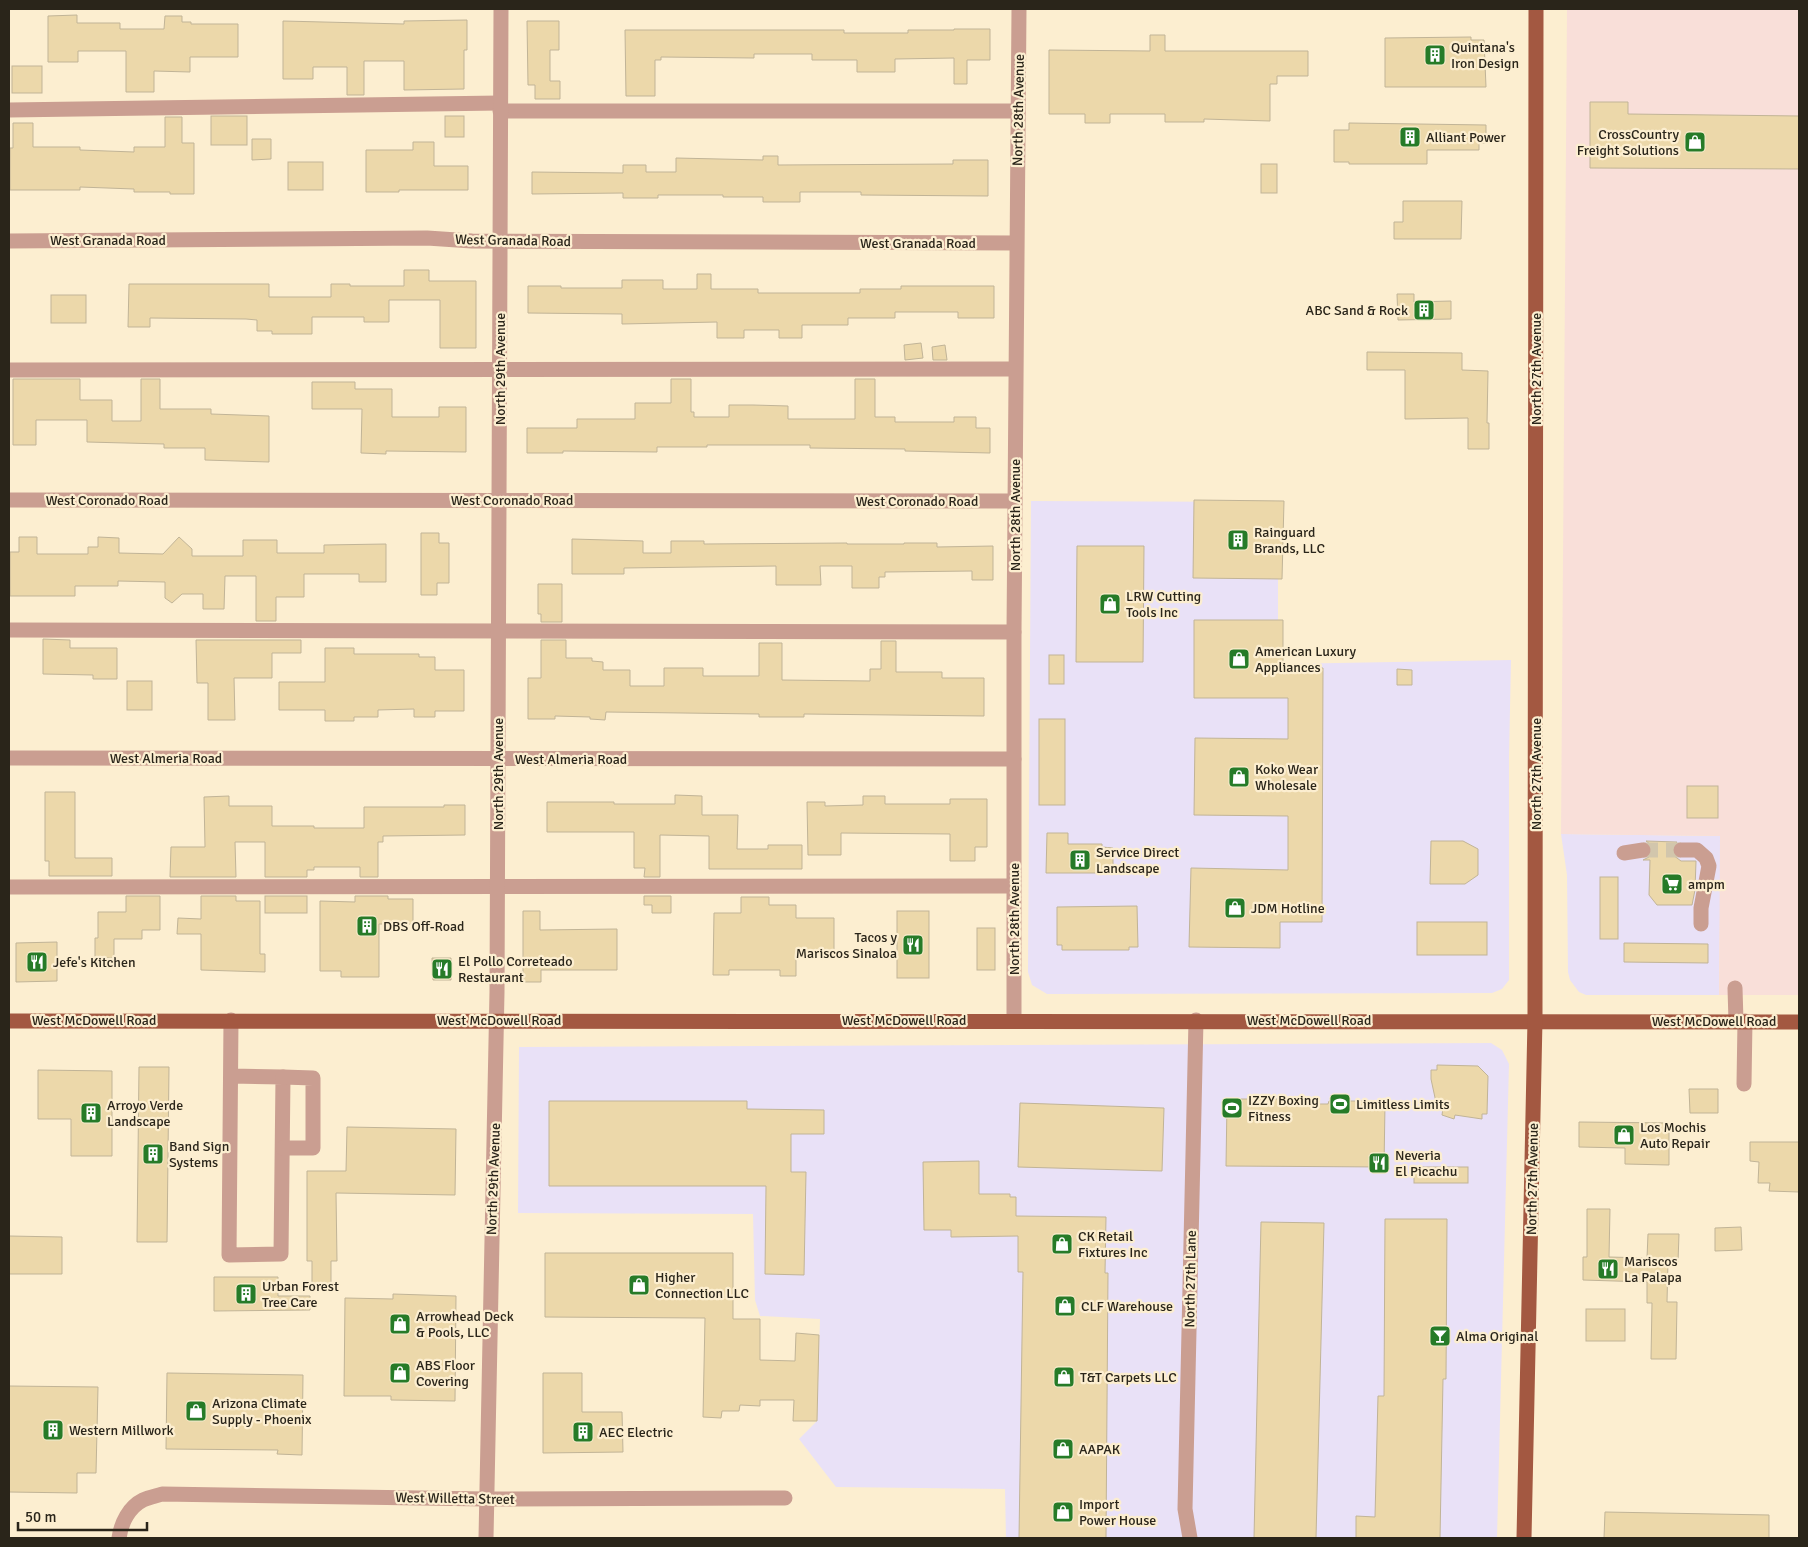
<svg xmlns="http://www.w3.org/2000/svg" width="1808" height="1547" font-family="Signika,sans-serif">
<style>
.commercial{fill:#e9e1f7}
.industrial{fill:#f9dfd9}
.building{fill:#ecd8aa;stroke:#c1b497}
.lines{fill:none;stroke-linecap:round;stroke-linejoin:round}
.minor-tunnel{stroke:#d2c6ac;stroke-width:15;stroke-dasharray:15 8;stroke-linecap:butt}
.minor{stroke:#ca9e91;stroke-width:15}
.major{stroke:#a35841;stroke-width:15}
.labels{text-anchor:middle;stroke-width:4.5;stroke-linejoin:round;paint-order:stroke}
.poi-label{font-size:14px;fill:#2a251a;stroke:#fceed0;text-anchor:start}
.street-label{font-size:14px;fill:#2a251a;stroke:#fceed0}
</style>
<rect width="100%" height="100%" fill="#fceed0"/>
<g class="commercial">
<polygon points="1031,501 1278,502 1278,664 1511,660 1509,757 1509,980 1502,989 1492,993 1047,994 1032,985 1028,972"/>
<polygon points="1561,834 1721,836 1719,995 1586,995 1579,992 1570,980 1568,972 1567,875"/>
<polygon points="1491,1043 1502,1050 1509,1064 1497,1538 1006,1538 1005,1489 836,1487 799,1439 817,1421 820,1319 760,1316 755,1300 753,1214 518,1213 519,1047"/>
</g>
<polygon class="industrial" points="1567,9 1799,9 1799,995 1719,995 1720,836 1561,834"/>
<g class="building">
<polygon points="77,15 77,23 120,23 120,29 164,29 165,16 182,16 182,22 191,22 191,24 238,24 238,57 190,57 190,72 154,71 154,92 126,92 126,51 78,51 78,62 48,62 48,16"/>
<polygon points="467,20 467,50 464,50 464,89 404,90 404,61 364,61 364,95 347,95 347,67 313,67 313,79 283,79 283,21 404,24 404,21"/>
<polygon points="527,21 559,21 559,50 550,50 550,81 560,81 560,99 535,99 535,85 528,85"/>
<polygon points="954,29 990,29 990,60 967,60 967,84 954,84 954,58 895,59 895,72 857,72 857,60 812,60 812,54 754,54 754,58 661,57 661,60 655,60 655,96 626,96 625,30 844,30 844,33 908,33 908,30 954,30"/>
<polygon points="1150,35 1165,35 1165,51 1308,51 1308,76 1277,76 1277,84 1270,84 1270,121 1204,119 1204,122 1165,122 1165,114 1110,114 1110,123 1085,123 1085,114 1049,114 1049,50 1150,51"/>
<polygon points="1471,37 1471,40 1484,40 1486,87 1385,87 1385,38"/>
<rect x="12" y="66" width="30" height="27"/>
<polygon points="1590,102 1628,102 1628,114 1799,116 1799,169 1590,168"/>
<rect x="211" y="116" width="36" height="29"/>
<rect x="445" y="116" width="19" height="21"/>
<polygon points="165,117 182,117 182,143 194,143 194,194 170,194 170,192 134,192 134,189 80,187 80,190 10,190 10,148 13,148 13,123 33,123 33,147 80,147 80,150 134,152 134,147 165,147"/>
<polygon points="1349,123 1486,125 1486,143 1479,143 1479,150 1427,150 1427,164 1349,164 1349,162 1334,162 1334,130 1349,130"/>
<polygon points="252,139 271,139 271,159 252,160"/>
<polygon points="413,142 434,142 434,166 468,166 468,190 399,190 399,192 366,192 366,150 413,150"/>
<polygon points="763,156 778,156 778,165 953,164 953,160 988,160 988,196 861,195 861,192 800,192 800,202 763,202 763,197 723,197 723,195 658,195 658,198 623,198 623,193 532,194 532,172 623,173 623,165 646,165 646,172 676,172 676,158 763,160"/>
<rect x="288" y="162" width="35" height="28"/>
<rect x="1261" y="164" width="16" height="29"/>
<polygon points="1403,201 1462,201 1461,239 1394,239 1394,222 1403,222"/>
<polygon points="404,270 429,270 429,281 476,281 476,348 440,348 440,300 389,300 389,322 364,322 364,317 312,317 312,334 272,334 272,331 257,331 257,320 246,319 150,318 150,327 128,327 129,284 269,284 269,297 331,297 331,284 350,284 350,286 404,286"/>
<polygon points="697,274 711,274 711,289 758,289 758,293 860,293 860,289 901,289 901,286 994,286 994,318 958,318 958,312 895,312 895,318 848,318 848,325 802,325 802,338 779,338 779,330 744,330 744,338 717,338 717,322 622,324 622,314 528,313 528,286 561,286 561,288 622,288 622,280 663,280 663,289 697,289"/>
<polygon points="1397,294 1414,294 1414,302 1451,301 1451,319 1398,320"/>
<rect x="51" y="295" width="35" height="28"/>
<polygon points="921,343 923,358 905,360 904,345"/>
<polygon points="945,345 947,360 933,360 932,347"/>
<polygon points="1367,352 1462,353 1462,370 1488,371 1487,423 1489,423 1489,449 1468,449 1468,418 1405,419 1405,370 1367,370"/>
<polygon points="13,379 80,379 80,400 112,400 112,421 141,421 141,379 160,379 160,409 211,409 211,414 269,416 269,462 205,460 205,448 164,448 164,444 87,442 87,420 36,420 36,445 13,445"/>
<polygon points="671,379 691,379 691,412 694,412 694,417 729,417 729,405 753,405 788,406 788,419 855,419 855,379 875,379 875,417 895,417 895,422 954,422 954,417 976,417 976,428 990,428 990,453 905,451 905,449 810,448 810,445 707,445 707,447 657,447 657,452 563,451 563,453 527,453 527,428 577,428 577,419 635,419 635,403 671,403"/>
<polygon points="312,382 355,382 355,389 392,389 392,417 439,417 439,407 466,407 466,452 386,451 386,454 361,453 362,409 312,409"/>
<polygon points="1194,500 1284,501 1282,579 1193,578"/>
<polygon points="421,533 439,533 439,543 449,543 449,583 437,583 437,595 421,595"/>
<polygon points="19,537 37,537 37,554 88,554 88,547 98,547 98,537 119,538 119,553 163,554 179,537 192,549 192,556 243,556 243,540 277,540 277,553 324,553 324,545 386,544 386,582 359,582 359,574 304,574 304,597 276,597 276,621 256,621 256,576 225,576 224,609 203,609 203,594 182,594 172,603 165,598 165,582 118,581 118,586 75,586 75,596 10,596 10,552 19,552"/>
<polygon points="572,539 643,541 643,553 671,553 671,541 704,541 704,544 847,543 847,544 904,544 904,543 937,543 937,547 993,546 993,580 972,580 972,571 885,572 885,577 879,577 879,588 852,588 852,566 820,566 821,585 776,585 776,566 624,568 624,574 572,574"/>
<polygon points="1077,546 1144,546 1143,662 1076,662"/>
<polygon points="538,584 562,584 562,622 541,622 541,614 538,614"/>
<polygon points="1194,620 1283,620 1283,668 1323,668 1322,922 1280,922 1280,948 1189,947 1191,868 1288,870 1288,816 1194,815 1195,738 1288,739 1288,698 1194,698"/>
<polygon points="43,639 70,640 70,648 117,648 117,679 93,679 93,675 43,674"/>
<polygon points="196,640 301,640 301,653 272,653 272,678 234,678 235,720 208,720 208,683 197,683"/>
<polygon points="541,640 566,640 566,658 592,658 592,661 603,662 603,670 630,670 630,686 664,686 664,668 703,668 703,676 759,676 759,643 782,643 782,680 870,681 870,669 881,669 881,641 896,641 896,672 942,672 942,678 984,678 984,716 804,714 804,717 759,717 759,714 606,712 605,720 590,719 590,717 555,716 555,719 528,719 528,678 541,678"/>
<polygon points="325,648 354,648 354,654 419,654 419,657 435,657 435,670 464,670 464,711 435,711 435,717 414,717 414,709 378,710 378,717 354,717 354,721 325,721 325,710 279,710 279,682 325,682"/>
<rect x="1049" y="655" width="15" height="29"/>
<polygon points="1397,669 1412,670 1412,685 1397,685"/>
<rect x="127" y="681" width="25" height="29"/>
<rect x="1039" y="719" width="26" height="86"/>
<rect x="1687" y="786" width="31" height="32"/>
<polygon points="45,792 75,792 75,858 112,858 112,876 49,876 49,861 45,861"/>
<polygon points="675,795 702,796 702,815 738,815 737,849 768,849 768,845 802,845 802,869 709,869 709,836 660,835 660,877 644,877 645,868 634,868 634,832 547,832 547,802 614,802 614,804 675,804"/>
<polygon points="229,796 229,806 272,806 272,826 314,826 314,828 364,828 364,807 444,807 444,805 465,805 465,835 383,836 383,842 378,842 378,877 360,877 360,867 314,867 314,870 307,870 307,877 265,877 265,842 235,842 236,877 170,877 171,847 205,847 204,797"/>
<polygon points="863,796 885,796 885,804 950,804 950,799 987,799 987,847 975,847 975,861 950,861 950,834 841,833 841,855 808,855 807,802 825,802 825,806 863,805"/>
<polygon points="1047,833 1068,833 1068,844 1102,844 1102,847 1113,848 1113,873 1046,873"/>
<polygon points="1431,841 1463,841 1478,849 1478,875 1465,884 1430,884"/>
<polygon points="1646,841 1677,842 1673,846 1673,855 1681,861 1696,861 1695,890 1692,905 1657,905 1649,895 1650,860 1643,860 1649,857 1652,849 1650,844"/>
<rect x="1600" y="877" width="18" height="62"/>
<polygon points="126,896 160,896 160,930 142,930 142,939 114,939 114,958 95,958 95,938 98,938 98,912 126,912"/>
<polygon points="201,896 236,896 236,901 260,901 260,954 265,954 265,972 201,970 201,934 177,934 178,918 201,919"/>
<rect x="265" y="896" width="42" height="17"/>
<polygon points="355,896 388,896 388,899 413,899 413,924 379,924 379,977 341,977 341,971 320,971 320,901 355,902"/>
<polygon points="644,896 671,896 671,913 652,913 652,905 644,905"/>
<polygon points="741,897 769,897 769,905 796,905 796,918 834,918 834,952 796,953 796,976 780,976 780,970 729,970 729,975 713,975 714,913 741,913"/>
<polygon points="1137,906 1138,947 1129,947 1129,950 1062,950 1062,945 1057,945 1057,907"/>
<polygon points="523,911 540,911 540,930 617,929 617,970 541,970 541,982 523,982"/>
<rect x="897" y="911" width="32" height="67"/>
<rect x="1417" y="922" width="70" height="33"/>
<rect x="977" y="928" width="18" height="42"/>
<polygon points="57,942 57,981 16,982 16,943"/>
<polygon points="1624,943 1708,944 1708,963 1624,962"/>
<polygon points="432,958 451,958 451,980 433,980"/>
<polygon points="1437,1065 1478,1066 1488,1076 1487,1114 1482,1114 1482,1119 1455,1115 1454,1119 1442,1115 1443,1108 1437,1107 1431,1079 1431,1070 1437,1070"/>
<polygon points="139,1067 169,1067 167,1242 137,1242"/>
<polygon points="38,1070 112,1071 112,1156 71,1156 71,1119 38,1119"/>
<polygon points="1689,1089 1718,1089 1718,1113 1690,1113"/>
<polygon points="1230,1099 1285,1099 1285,1104 1328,1104 1329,1101 1381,1101 1382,1103 1385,1104 1384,1167 1226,1166 1227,1102 1230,1102"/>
<polygon points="549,1101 747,1101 747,1109 824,1110 824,1134 791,1134 791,1172 806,1172 804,1275 765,1274 766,1186 549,1186"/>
<polygon points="1020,1103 1164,1108 1162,1171 1018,1167"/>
<polygon points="1579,1122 1669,1123 1669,1165 1625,1164 1625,1148 1579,1147"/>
<polygon points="347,1127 456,1129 455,1195 336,1193 337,1261 331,1261 331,1290 312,1290 312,1261 307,1261 307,1171 346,1171"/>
<polygon points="1750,1142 1799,1142 1799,1192 1769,1191 1770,1183 1758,1183 1759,1162 1750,1161"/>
<polygon points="979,1161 979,1194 1010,1194 1010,1197 1016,1197 1016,1216 1106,1217 1105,1273 1108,1273 1106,1538 1019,1538 1023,1272 1018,1272 1018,1236 951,1237 951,1230 924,1230 923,1162"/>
<rect x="1414" y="1167" width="54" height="16"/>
<polygon points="1587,1209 1610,1209 1609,1257 1647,1258 1648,1234 1679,1234 1678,1262 1668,1261 1667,1302 1677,1302 1676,1359 1651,1359 1652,1303 1647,1303 1647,1282 1583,1280 1583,1257 1587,1257"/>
<polygon points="1385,1219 1447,1219 1446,1379 1443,1379 1440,1538 1356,1538 1356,1516 1375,1517 1378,1396 1384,1396"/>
<polygon points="1261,1222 1324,1223 1316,1538 1254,1538"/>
<polygon points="1741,1227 1742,1250 1715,1251 1715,1228"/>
<polygon points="9,1236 62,1237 62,1274 9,1274"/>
<polygon points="545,1253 733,1253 733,1319 760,1319 760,1360 795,1361 796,1333 819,1335 817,1421 793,1421 794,1400 760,1400 760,1406 740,1405 739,1411 722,1411 721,1418 703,1417 705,1318 545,1317"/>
<polygon points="214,1277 278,1277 278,1296 310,1296 310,1310 214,1311"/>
<polygon points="393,1294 456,1296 455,1401 391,1400 391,1396 344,1396 345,1298 393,1299"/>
<rect x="1586" y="1309" width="39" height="32"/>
<polygon points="167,1373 303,1375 302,1455 277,1454 278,1450 166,1449"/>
<polygon points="543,1373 582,1373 582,1412 622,1412 623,1452 543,1453"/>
<polygon points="9,1386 98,1387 96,1473 77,1473 77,1493 9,1492"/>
<polygon points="1605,1512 1769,1515 1769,1538 1604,1538"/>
</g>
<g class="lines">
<polyline class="minor-tunnel" points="1643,850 1681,850"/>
<g class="minor">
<polyline points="9,110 500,103"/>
<polyline points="500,111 1018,111"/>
<polyline points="9,241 427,238 472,241 1016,243"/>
<polyline points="9,370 1015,369"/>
<polyline points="9,500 1015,501"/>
<polyline points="9,630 1014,632"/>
<polyline points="9,758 1014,759"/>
<polyline points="1681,850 1697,850 1706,858 1709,866 1701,908 1701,924"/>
<polyline points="1624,853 1643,850"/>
<polyline points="9,887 1013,886"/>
<polyline points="1735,988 1736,1021"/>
<polyline points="1014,1020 1014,632 1019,9"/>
<polyline points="231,1076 283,1077 281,1254 229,1255 231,1020"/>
<polyline points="1744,1084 1745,1021"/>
<polyline points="283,1148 313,1148 313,1078 283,1077"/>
<path d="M119,1538C121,1523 129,1507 143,1500C149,1497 156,1496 162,1494L486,1499L785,1498"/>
<polyline points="486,1538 497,992 501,9"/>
<polyline points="1190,1538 1185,1509 1196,1020"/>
</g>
<g class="major">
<polyline points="9,1021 1799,1022"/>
<polyline points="1524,1538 1535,1020 1536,9"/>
</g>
</g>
<defs>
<g id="building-square" transform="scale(1.125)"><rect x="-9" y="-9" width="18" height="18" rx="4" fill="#267b28" stroke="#fceed0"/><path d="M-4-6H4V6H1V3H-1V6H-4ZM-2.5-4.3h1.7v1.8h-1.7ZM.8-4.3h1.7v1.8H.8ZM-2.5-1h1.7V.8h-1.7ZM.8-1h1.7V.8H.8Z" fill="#fff"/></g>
<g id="shop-square" transform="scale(1.125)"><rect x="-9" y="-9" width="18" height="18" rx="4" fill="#267b28" stroke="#fceed0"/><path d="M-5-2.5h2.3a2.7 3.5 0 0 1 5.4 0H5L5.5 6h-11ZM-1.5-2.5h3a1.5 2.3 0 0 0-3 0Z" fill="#fff"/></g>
<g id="supermarket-square" transform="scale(1.125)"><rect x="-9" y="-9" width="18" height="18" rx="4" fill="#267b28" stroke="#fceed0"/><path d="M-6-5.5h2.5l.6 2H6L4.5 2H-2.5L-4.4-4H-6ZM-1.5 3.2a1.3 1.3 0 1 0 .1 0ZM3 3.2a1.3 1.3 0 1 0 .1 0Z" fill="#fff"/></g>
<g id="restaurant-square" transform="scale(1.125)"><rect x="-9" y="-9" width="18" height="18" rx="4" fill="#267b28" stroke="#fceed0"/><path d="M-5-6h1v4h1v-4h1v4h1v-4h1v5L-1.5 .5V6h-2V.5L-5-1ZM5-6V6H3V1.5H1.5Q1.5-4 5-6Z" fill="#fff"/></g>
<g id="stadium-square" transform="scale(1.125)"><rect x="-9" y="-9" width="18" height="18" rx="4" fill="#267b28" stroke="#fceed0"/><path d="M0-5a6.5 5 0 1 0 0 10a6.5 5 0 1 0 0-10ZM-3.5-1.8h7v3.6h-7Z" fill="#fff"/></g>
<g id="bar-square" transform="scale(1.125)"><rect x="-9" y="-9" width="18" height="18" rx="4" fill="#267b28" stroke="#fceed0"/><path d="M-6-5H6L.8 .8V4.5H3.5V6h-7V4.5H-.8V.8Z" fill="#fff"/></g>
</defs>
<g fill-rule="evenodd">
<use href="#building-square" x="1435" y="55"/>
<use href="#building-square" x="1410" y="137"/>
<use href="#shop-square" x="1695" y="142"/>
<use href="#building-square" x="1424" y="310"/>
<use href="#building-square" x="1238" y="540"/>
<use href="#shop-square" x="1110" y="604"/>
<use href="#shop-square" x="1239" y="659"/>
<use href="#shop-square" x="1239" y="777"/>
<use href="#building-square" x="1080" y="860"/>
<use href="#supermarket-square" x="1672" y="884"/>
<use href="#shop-square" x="1235" y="908"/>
<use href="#building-square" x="367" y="926"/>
<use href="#restaurant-square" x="913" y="945"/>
<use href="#restaurant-square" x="37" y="962"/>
<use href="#restaurant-square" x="442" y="969"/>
<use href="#stadium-square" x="1340" y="1104"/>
<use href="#stadium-square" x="1232" y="1108"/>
<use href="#building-square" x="91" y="1113"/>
<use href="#shop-square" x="1624" y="1135"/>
<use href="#building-square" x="153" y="1154"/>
<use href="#restaurant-square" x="1379" y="1163"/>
<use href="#shop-square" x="1062" y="1244"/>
<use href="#restaurant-square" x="1608" y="1269"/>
<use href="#shop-square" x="639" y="1285"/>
<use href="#building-square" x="246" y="1294"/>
<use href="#shop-square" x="1065" y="1306"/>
<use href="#shop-square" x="400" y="1324"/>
<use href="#bar-square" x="1440" y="1336"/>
<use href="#shop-square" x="400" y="1373"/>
<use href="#shop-square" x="1064" y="1377"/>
<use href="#shop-square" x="196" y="1411"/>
<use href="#building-square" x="53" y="1430"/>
<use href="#building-square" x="583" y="1432"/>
<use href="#shop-square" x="1063" y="1449"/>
<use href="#shop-square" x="1063" y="1512"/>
</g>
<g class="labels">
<g class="poi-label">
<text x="1451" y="52">Quintana's<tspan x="1451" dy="16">Iron Design</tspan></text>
<text x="1679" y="139" text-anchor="end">CrossCountry<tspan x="1679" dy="16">Freight Solutions</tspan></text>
<text x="1426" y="142">Alliant Power</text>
<text x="1408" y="315" text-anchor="end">ABC Sand &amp; Rock</text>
<text x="1254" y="537">Rainguard<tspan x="1254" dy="16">Brands, LLC</tspan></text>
<text x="1126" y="601">LRW Cutting<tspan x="1126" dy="16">Tools Inc</tspan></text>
<text x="1255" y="656">American Luxury<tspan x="1255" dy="16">Appliances</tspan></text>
<text x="1255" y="774">Koko Wear<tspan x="1255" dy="16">Wholesale</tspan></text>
<text x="1096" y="857">Service Direct<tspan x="1096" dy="16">Landscape</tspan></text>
<text x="1688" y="889">ampm</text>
<text x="1251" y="913">JDM Hotline</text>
<text x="383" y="931">DBS Off-Road</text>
<text x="897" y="942" text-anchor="end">Tacos y<tspan x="897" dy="16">Mariscos Sinaloa</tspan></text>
<text x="458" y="966">El Pollo Correteado<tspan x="458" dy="16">Restaurant</tspan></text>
<text x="53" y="967">Jefe's Kitchen</text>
<text x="1248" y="1105">IZZY Boxing<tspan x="1248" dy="16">Fitness</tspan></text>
<text x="1356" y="1109">Limitless Limits</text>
<text x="107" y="1110">Arroyo Verde<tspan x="107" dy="16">Landscape</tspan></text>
<text x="1640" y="1132">Los Mochis<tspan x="1640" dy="16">Auto Repair</tspan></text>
<text x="169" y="1151">Band Sign<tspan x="169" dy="16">Systems</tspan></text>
<text x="1395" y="1160">Neveria<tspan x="1395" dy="16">El Picachu</tspan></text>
<text x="1078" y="1241">CK Retail<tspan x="1078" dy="16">Fixtures Inc</tspan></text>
<text x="1624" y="1266">Mariscos<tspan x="1624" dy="16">La Palapa</tspan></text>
<text x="655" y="1282">Higher<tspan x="655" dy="16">Connection LLC</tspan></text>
<text x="262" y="1291">Urban Forest<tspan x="262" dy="16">Tree Care</tspan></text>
<text x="1081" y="1311">CLF Warehouse</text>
<text x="416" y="1321">Arrowhead Deck<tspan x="416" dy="16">&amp; Pools, LLC</tspan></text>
<text x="1456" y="1341">Alma Original</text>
<text x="416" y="1370">ABS Floor<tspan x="416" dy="16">Covering</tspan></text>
<text x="1080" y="1382">T&amp;T Carpets LLC</text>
<text x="212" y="1408">Arizona Climate<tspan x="212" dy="16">Supply - Phoenix</tspan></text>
<text x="69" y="1435">Western Millwork</text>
<text x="599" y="1437">AEC Electric</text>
<text x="1079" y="1454">AAPAK</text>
<text x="1079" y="1509">Import<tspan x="1079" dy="16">Power House</tspan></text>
</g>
<g class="street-label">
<text transform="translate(1018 110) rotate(-89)" y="5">North 28th Avenue</text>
<text x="108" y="245">West Granada Road</text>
<text transform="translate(513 240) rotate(1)" y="5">West Granada Road</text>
<text x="918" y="248">West Granada Road</text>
<text transform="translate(500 369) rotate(-90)" y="5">North 29th Avenue</text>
<text transform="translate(1536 369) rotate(-90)" y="5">North 27th Avenue</text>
<text x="107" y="505">West Coronado Road</text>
<text x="512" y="505">West Coronado Road</text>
<text x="917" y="506">West Coronado Road</text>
<text transform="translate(1015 515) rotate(-90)" y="5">North 28th Avenue</text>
<text x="166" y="763">West Almeria Road</text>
<text x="571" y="764">West Almeria Road</text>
<text transform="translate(498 774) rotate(-90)" y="5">North 29th Avenue</text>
<text transform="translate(1536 774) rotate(-90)" y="5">North 27th Avenue</text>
<text transform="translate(1014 919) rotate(-90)" y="5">North 28th Avenue</text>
<text x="94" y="1025">West McDowell Road</text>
<text x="499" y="1025">West McDowell Road</text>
<text x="904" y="1025">West McDowell Road</text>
<text x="1309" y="1025">West McDowell Road</text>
<text x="1714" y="1026">West McDowell Road</text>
<text transform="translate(493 1179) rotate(-88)" y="5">North 29th Avenue</text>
<text transform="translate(1532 1179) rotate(-89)" y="5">North 27th Avenue</text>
<text transform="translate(1190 1279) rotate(-89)" y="5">North 27th Lane</text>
<text transform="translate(455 1498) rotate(1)" y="5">West Willetta Street</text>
</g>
</g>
<rect width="1808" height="1547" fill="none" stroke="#2a251a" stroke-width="20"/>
<path d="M18 1522v8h129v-8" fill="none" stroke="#2a251a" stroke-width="2.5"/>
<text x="25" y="1522" font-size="15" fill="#2a251a" stroke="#fceed0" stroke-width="4" paint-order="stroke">50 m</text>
</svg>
